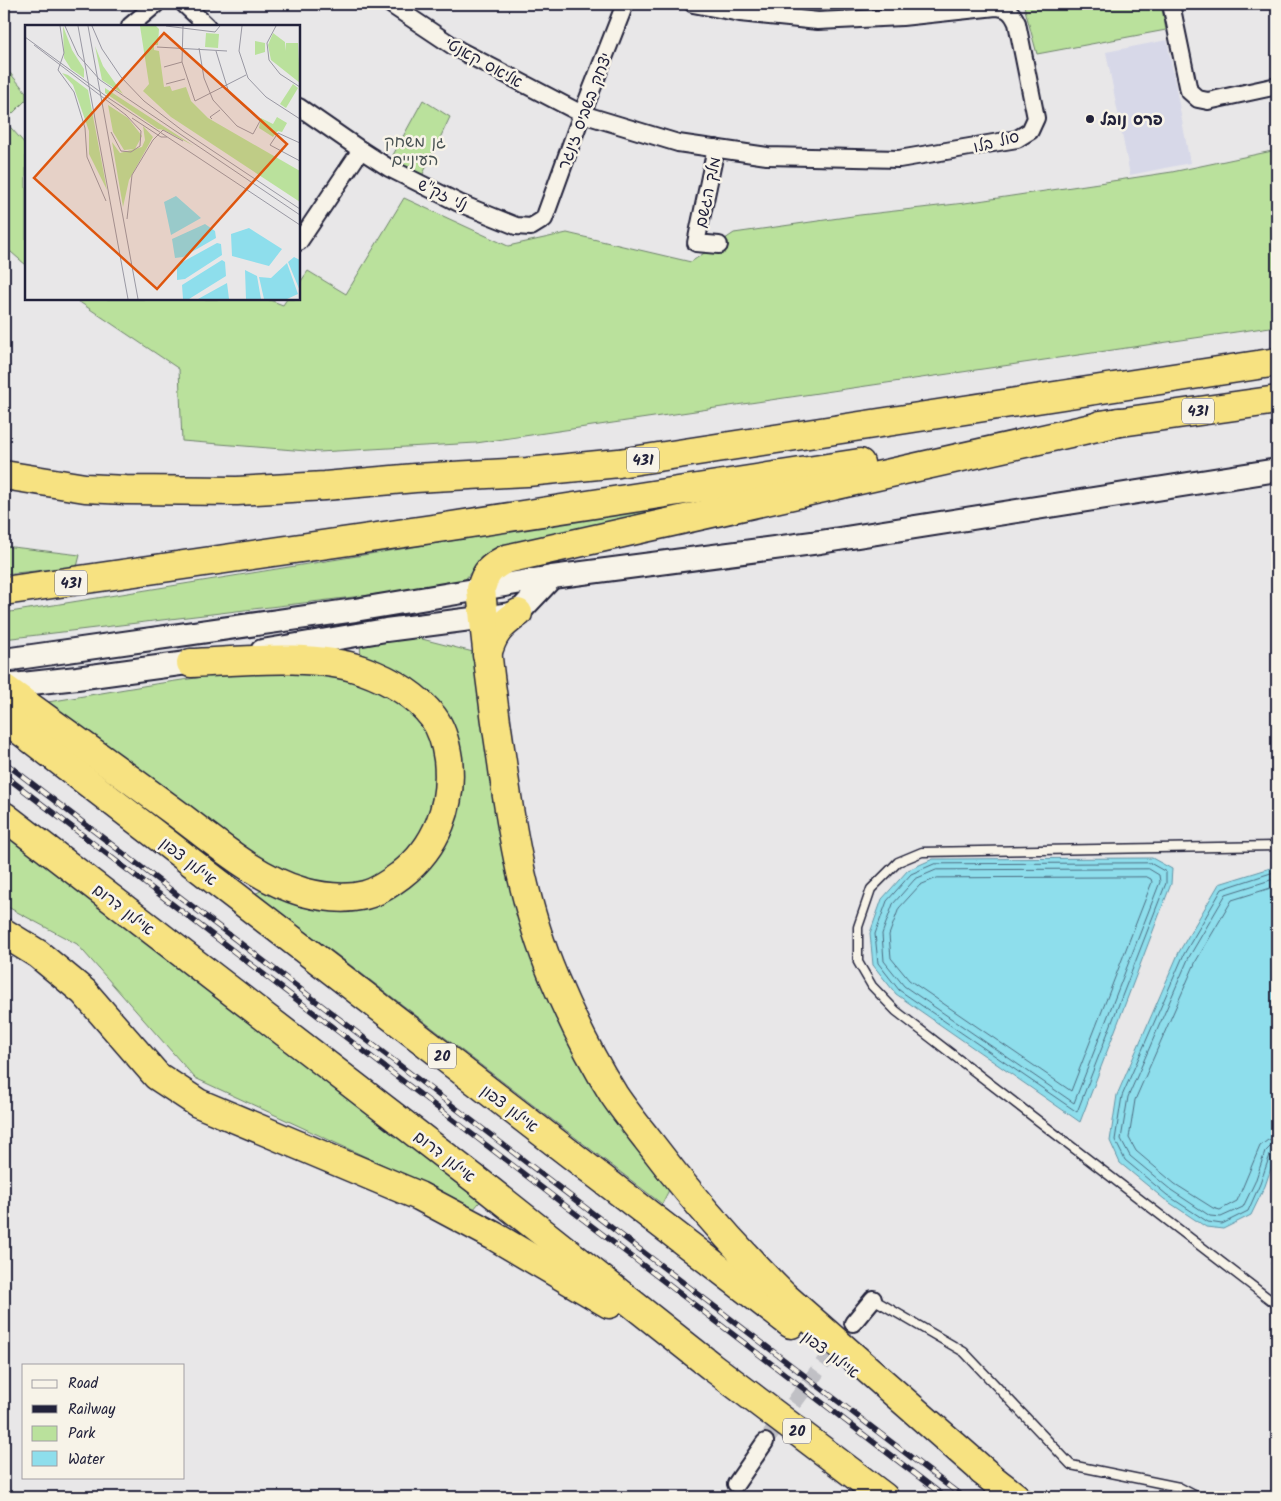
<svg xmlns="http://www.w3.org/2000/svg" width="1281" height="1501" font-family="Kalam,'Playpen Sans Hebrew',sans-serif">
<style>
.built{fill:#d7d8e8}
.green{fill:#bae19c;stroke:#6e826c}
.water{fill:#8edeec;stroke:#6393a5}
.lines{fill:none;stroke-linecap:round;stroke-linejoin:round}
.shore{stroke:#4d6d82;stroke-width:1}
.street-tunnel{stroke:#c0c0c5;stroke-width:16;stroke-dasharray:16 8;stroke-linecap:butt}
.lane-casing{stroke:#22223b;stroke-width:11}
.street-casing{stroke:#22223b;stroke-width:20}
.secondary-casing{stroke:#22223b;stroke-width:26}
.highway-casing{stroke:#22223b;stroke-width:31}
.lane{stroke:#f7f3e8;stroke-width:8}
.street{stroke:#f7f3e8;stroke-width:16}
.secondary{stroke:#f7f3e8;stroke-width:22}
.highway{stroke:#f7e281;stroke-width:28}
.rail-casing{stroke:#22223b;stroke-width:5.5}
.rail{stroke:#f7f3e8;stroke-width:4;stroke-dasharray:11;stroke-linecap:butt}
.poi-dot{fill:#22223b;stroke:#f7f3e8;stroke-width:2}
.labels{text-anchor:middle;stroke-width:5;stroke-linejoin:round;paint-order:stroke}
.shield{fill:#f7f3e8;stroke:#62616f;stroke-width:1}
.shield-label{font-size:15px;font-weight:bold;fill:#22223b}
.street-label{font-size:16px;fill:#22223b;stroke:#f7f3e8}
.poi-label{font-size:16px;font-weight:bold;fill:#22223b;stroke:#f7f3e8;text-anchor:start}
.park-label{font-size:16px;fill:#485253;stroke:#f7f3e8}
.inset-road{fill:none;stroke:#9998a3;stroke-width:1}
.view{fill:#de560e;fill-opacity:0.15;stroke:#de560e;stroke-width:2.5}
.inset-edge{fill:none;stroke:#22223b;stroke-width:2.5}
</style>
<rect width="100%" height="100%" fill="#e8e7e8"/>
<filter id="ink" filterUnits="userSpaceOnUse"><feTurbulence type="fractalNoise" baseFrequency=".02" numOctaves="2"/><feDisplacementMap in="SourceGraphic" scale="10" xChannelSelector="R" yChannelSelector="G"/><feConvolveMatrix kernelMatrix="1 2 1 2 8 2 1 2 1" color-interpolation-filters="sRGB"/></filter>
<g filter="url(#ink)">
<polygon class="built" points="1167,40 1190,163 1130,175 1106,52"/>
<g class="green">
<polygon points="1022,4 1161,4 1166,30 1037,54 1024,6"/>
<polygon points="4,66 26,92 26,100 5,121 26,145 26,265 4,246"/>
<polygon points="423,100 450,117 422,176 398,161 393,155"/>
<polygon points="1277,150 1277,326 476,443 319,452 182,441 179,369 75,299 267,299 283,305 287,299 299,299 299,284 308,271 346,294 404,198 508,246 567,233 691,262 734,233 860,215 965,203 1172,172"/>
<polygon points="754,492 477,565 461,584 4,639 4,613"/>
<polygon points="4,546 80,555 77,567 4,574"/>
<path d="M418,638L477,653L498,818L594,1084L669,1190L662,1204L336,954L254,894L263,890C296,904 332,918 369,908C384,904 399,894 411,884C450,853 467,806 461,757C460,741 455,724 445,711C425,682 395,665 361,658L360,643Z"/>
<polygon points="237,672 323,673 385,690 418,715 435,745 437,801 417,845 376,880 334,887 290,877 221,833 48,702 155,684"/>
<polygon points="4,830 484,1197 473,1210 405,1175 195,1078 77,944 4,905"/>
</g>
<g class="water">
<polygon points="1152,858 1172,869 1171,884 1080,1122 896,994 873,965 870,933 882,899 908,870 933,859"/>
<polygon points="1277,866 1277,1151 1265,1186 1251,1215 1223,1229 1206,1227 1164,1199 1120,1163 1110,1141 1117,1095 1179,952 1219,884"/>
<polygon points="1277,1236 1277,1272 1271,1264"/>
</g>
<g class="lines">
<g class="shore">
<polygon points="1150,863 1166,872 1166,883 1077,1112 899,990 878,963 875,934 887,901 911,874 934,864"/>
<polygon points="1149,869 1159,875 1160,882 1074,1103 904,986 884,961 882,934 893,904 915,879 936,870"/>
<polyline points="1277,871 1222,889 1184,954 1122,1096 1115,1140 1125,1160 1167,1195 1208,1222 1222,1224 1248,1211 1260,1184 1270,1155 1273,1152 1277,1152"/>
<polygon points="1147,877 1151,879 1152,882 1071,1091 909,980 891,958 889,935 899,908 920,885 937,878"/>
<polyline points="1277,878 1226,894 1189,957 1128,1097 1121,1139 1130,1156 1171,1190 1210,1216 1221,1217 1243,1207 1255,1182 1265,1152 1270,1147 1277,1146"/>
<polyline points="1277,886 1232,900 1196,961 1135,1100 1129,1138 1136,1151 1175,1184 1213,1208 1220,1210 1237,1201 1260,1146 1268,1140 1277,1138"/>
</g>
<polyline class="street-tunnel" points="765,1442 853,1323"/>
<g class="lane-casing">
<g id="lane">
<polyline points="1277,846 922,852 898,862 871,889 858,927 858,962 872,986 896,1011 1277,1305"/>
<polyline points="873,1299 964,1352 1071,1465 1179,1487 1198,1497"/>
</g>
</g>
<g class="street-casing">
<g id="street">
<polyline points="184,4 207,26"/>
<path d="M390,4L459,50L582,114L678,143L767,156L899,159L1017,139L1030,131L1036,118L1017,23C1012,12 1008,8 996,7L902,17L818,21L740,13L693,4"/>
<polyline points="1171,4 1189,91 1198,99 1208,101 1277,86"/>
<polyline points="130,26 156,4"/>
<polyline points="299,107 361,150 389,168 459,203 516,226 531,227 544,219 582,114 625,4"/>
<polyline points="716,148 696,243 719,245"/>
<polyline points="299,242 361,150"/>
<polyline points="853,1323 873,1299"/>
<polyline points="736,1484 765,1442"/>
</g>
</g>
<g class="secondary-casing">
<g id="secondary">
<polyline points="262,651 386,630 518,613 552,577"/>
<polyline points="4,660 355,610 552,577 820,542 1277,470"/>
<polyline points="4,686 77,678 209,660"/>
</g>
</g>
<g class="highway-casing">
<g id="highway">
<polyline points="1100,425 1277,400"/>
<polyline points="4,475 85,488 126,490 237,491 325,486 415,478 527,472 619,463 1277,362"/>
<polyline points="4,591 432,529 860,463"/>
<path d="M487,655C493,633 500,626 518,613"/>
<path d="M4,688C61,729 119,771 176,813C215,842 255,878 303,892C322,897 345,900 365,895C378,892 390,883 401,875C437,847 453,805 448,759C446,745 442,729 433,717C415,694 390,680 362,670C314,653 242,661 191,663"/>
<polyline points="4,718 791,1324"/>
<polyline points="4,816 479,1182 711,1366 884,1497"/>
<polyline points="4,933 38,954 84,992 157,1076 198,1103 419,1196 494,1236 609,1304"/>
<polyline points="982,1471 1016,1497"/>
<path d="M996,1482L783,1295C734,1246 689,1195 647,1139C636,1125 624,1110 614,1095C592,1060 570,1016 554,978C525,910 512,835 502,762C493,705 486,647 481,589C485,572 491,567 506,559L1119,422"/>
</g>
</g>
<use href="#lane" class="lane"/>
<use href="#street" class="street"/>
<use href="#secondary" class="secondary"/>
<use href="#highway" class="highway"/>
<g class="rail-casing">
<g id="rail">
<polyline points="4,762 963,1497"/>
<polyline points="4,775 945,1497"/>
</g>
</g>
<use href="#rail" class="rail"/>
</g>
</g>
<circle class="poi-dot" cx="1090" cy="119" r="5"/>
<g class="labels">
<g class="shield">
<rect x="1182" y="398.5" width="32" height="25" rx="4"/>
<rect x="627" y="447.5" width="32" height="25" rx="4"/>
<rect x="55" y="570.5" width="32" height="25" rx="4"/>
<rect x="428" y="1043.5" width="28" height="25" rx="4"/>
<rect x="783" y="1418.5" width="28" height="25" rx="4"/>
</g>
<g class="shield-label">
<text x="1198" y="416">431</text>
<text x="643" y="465">431</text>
<text x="71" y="588">431</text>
<text x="442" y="1061">20</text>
<text x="797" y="1436">20</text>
</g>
<g class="street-label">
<text transform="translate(484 62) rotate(29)" y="6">אליאס קאנטי</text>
<text transform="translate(584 111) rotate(-69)" y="6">יצחק בשביס זינגר</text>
<text transform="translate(996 141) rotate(-14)" y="6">סול בלו</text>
<text transform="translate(707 192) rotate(-78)" y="6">מלך הגשם</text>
<text transform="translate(443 194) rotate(25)" y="6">נלי זק"ש</text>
<text transform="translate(189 861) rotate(38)" y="6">איילון צפון</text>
<text transform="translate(124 909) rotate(38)" y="6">איילון דרום</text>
<text transform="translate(510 1108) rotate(37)" y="6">איילון צפון</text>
<text transform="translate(445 1156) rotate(38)" y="6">איילון דרום</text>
<text transform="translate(831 1354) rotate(37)" y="6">איילון צפון</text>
</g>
<g class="poi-label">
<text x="1100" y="125">פרס נובל</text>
</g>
<g class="park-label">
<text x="415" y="147">גן משחק<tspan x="415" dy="18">העיניים</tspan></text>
</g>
</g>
<g transform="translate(25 25)">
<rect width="275" height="275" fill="#e8e7e8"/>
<path d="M38,1L47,25L59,44V53L46,44L39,33ZM115,1H131L134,4L133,20H129V25L134,26L139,62L145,61L147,66L161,62L166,76L183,93L275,146V177L146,92L118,66L124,59ZM181,8L194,9L193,23L180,22ZM248,8L260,17V26L261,18H273L275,58L246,35L243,20ZM230,16L240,18V27L230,30ZM70,21L78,41L98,69L77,55ZM37,48L43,50L63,65L82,165L64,129V106L48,60ZM268,59L273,63L261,83L255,79ZM80,63L169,121L139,105L133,104L80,68ZM83,80L103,93L117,111L110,124L99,125L88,107ZM252,92L262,98L257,107L253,106L248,112L234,103L236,93L248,99ZM118,101L128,112L104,155L98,182L87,117L95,128L117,122L120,115Z" fill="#bae19c"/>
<path d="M151,171L176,193L146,210L139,177ZM180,199L190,206L191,213L158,232L150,233L147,214ZM224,203L257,224L244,241L207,231L206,209ZM192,218L196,219L197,230L160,254L152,255V240ZM269,232L275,235V266L263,237ZM197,235L200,237L201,251L164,274H158L157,260ZM262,238L273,269L262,274H239L234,252L246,253ZM220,245L232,251L236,274H221ZM202,258L204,274H173Z" fill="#8edeec"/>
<path class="inset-road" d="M35,1L39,28L33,45L49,67L60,103L62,132L81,176M40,1L53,30L75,55L275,190M53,1L103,274M63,1L113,274M67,1L77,24L96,52L119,76L158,106L275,184M141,1L190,7L195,1M158,1L157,37L170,76L221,50M217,1L214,26L223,53L241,72L275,94M251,1L242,18L244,35L255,49L275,62M0,12L85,74L275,200M9,20L101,90M132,22L202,26M174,23L179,53L188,75L212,101L228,109L235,96L204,68L191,26M139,42L157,37M141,59L160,54M107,93L136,112H142M187,94L185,92L195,85M86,107L96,126L106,127L115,121L116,106L100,89M275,118L253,108L245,120L275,136M102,194L107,150L128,115L138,105L158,116"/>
<path class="view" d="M139,8L262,119L132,264L9,153Z"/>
<rect width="275" height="275" class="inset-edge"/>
</g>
<rect width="1281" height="1501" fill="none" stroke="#f7f3e8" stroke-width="20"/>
<rect x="10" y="10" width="1261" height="1481" fill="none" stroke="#22223b" stroke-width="2" filter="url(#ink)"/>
<rect x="22" y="1364" width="162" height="115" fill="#f7f3e8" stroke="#a29fa3"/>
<rect x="32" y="1380" width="25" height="8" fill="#f7f3e8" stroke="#a29fa3"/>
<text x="68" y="1388" font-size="15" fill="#22223b">Road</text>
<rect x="32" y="1405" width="25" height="8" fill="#22223b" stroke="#a29fa3"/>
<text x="68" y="1414" font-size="15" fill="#22223b">Railway</text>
<rect x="32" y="1426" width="25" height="15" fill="#bae19c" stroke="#a29fa3"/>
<text x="68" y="1438" font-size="15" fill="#22223b">Park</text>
<rect x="32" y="1451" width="25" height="15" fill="#8edeec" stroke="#a29fa3"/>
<text x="68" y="1464" font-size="15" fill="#22223b">Water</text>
</svg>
